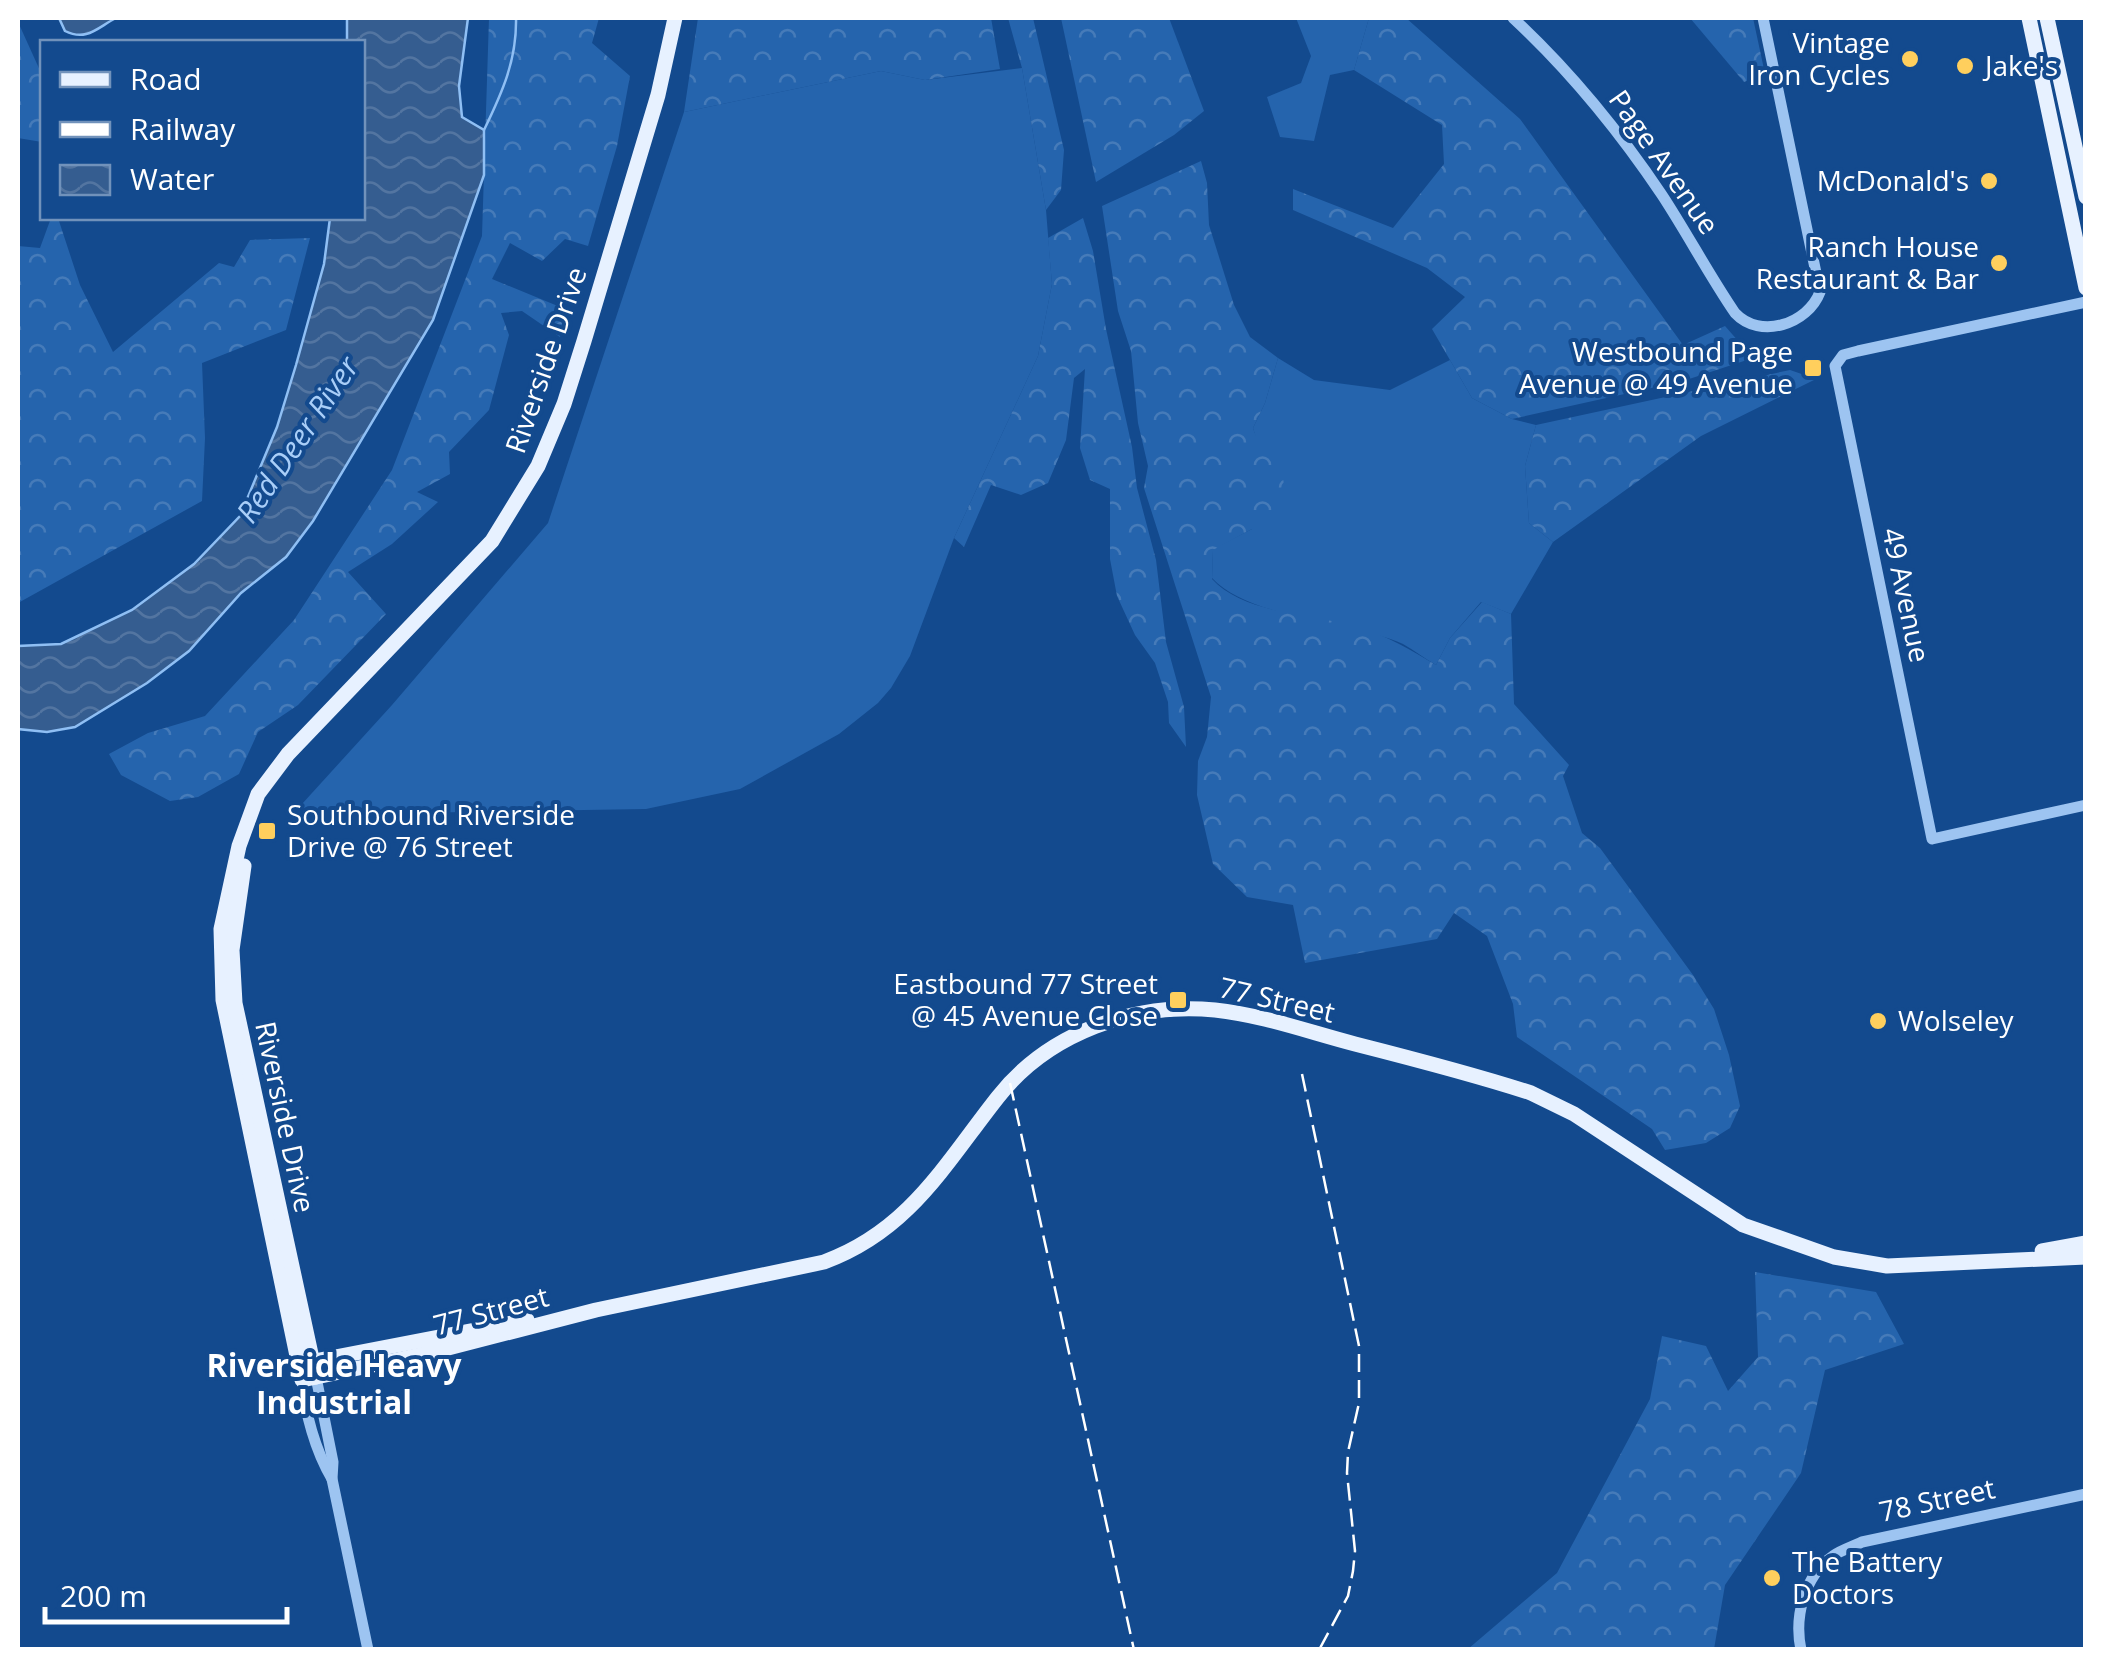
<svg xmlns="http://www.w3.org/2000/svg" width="2103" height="1667" font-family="'Open Sans',sans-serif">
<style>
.grass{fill:#2564ad}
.forest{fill:url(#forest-crowns)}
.water{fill:url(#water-waves);stroke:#8fbff4;stroke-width:2.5}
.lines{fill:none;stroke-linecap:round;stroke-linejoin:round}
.stream{stroke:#8fbff4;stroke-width:2.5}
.minor{stroke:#9dc4f1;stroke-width:11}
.major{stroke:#e7f1ff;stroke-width:15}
.rail{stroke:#fff;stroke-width:2.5;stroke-dasharray:18 8;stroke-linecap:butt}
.poi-dot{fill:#ffcf5d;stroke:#134a8e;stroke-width:4}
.labels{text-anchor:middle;stroke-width:8;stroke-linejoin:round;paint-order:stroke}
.poi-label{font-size:28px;fill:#fff;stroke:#134a8e;text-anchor:end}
.street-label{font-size:28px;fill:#fff;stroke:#134a8e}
.water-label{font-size:30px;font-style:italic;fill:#a9cef8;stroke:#134a8e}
.quarter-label{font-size:32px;font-weight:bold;fill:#fff;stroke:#134a8e}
</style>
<defs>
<pattern id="forest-crowns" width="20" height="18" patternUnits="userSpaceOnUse" patternTransform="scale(2.5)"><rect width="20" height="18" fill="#2564ad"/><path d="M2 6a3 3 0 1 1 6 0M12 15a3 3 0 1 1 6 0" fill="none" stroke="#467bb9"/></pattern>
<pattern id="water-waves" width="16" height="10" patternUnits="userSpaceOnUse" patternTransform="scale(2.5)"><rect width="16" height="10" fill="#355d90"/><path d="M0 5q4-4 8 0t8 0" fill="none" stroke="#5375a1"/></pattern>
</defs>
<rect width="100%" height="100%" fill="#134a8e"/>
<g class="grass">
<polygon points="1296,18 1369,18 1354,70 1330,75 1314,141 1280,137 1267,97 1301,83 1311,56"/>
<polygon points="1022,68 1046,210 1052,284 1038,356 954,538 910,656 891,688 878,703 839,734 740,789 646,809 292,815 392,705 548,523 684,112 881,71 925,80"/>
<path d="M1278,358L1314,380L1390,390L1450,360L1472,398L1512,419L1536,425L1525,466L1529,523L1553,542L1511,614L1481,602L1450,638L1436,665C1425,659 1414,650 1403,644C1353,621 1249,619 1212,578L1213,549L1252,529L1258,444L1253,428L1265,403Z"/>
</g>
<g class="forest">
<polygon points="489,18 599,18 592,43 630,76 617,146 588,246 565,239 542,261 510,243 492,279 565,309 560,337 522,311 501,313 509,335 489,410 449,452 450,474 417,492 438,502 392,544 348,572 386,614 298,705 258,732 239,774 198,797 170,801 121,775 109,754 148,733 205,716 294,620 392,470 482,236"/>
<polygon points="698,18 991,18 1000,69 925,80 881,71 684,112"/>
<polygon points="1008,18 1033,18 1064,150 1061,190 1046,210 1022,68"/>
<polygon points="1061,18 1169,18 1204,111 1174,135 1096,182"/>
<polygon points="1369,18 1406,18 1520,119 1683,345 1725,326 1753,358 1683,381 1512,419 1472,398 1432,329 1465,297 1427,268 1293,210 1293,189 1393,228 1444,164 1442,125 1354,70"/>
<polygon points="1690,18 1753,18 1765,74 1744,82"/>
<polygon points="18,22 42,75 42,142 18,138"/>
<path d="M1201,161L1207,183L1209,225L1234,305L1250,337L1278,358L1265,403L1253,428C1259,449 1278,458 1283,479C1285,486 1283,497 1283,505L1252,529L1213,550L1212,579C1245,615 1315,614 1359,627C1387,636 1411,650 1436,665L1450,638L1482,602L1511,614L1514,704L1569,765L1563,776L1582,833L1600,848L1693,975L1714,1009L1729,1055L1740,1106L1730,1128L1706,1143L1665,1150L1652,1129L1517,1037L1513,1004L1487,936L1454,913L1437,939L1305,963L1293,905L1247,897L1213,864L1197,795L1198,761L1207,737L1211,697L1144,488L1148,466L1138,423L1131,351L1118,311L1102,206Z"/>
<polygon points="51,218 58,218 80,285 113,352 219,263 234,267 250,240 310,238 286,330 202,363 205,438 202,501 18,603 18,246 40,248"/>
<polygon points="1083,218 1093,251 1106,329 1132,447 1137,488 1156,560 1166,642 1184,707 1186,747 1169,723 1168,702 1155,663 1135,635 1117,596 1110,559 1110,489 1090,480 1080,448 1085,369 1074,378 1066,440 1048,483 1021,495 991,485 964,547 954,538 1038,356 1052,284 1048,238"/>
<polygon points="1790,370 1816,379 1701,436 1553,542 1529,523 1525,466 1536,425"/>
<polygon points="1755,1272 1876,1292 1904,1344 1825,1370 1801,1473 1725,1585 1714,1649 1468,1649 1557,1573 1650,1399 1662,1336 1706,1346 1728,1391 1758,1357"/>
</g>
<g class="water">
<path d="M59,18H116C98,27 87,42 65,31Z"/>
<polygon points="347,18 468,18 459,86 462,117 484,130 484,175 433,320 313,521 286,557 241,593 189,651 147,683 75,727 47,732 18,729 18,646 61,644 132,610 194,564 240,516 277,427 296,365 324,264 330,218 362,218 362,42 347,42"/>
</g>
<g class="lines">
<path class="stream" d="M484,130C502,93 517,60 516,18"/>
<g class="minor">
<path d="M1513,18C1569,70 1619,131 1662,195C1687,233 1709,275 1735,313C1760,340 1808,324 1820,292L1763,18"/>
<polyline points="2086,302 1858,351 1843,355 1835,366 1932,839 2086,805"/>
<polyline points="316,1377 333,1462 332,1479 368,1650"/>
<path d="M302,1380C305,1413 315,1450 332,1479"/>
<path d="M1801,1650C1794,1617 1804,1576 1833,1556C1841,1550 1852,1547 1862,1542L2086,1494"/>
</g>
<g class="major">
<path d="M675,18L658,95L584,341L564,404L538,466L492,541L288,754L258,794L239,846L221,929L223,1000L302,1380L425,1354L596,1310L824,1262C909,1231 945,1164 998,1097C1048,1033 1134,1002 1215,1010C1262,1015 1309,1032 1355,1044C1414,1059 1473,1074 1531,1093L1574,1114L1743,1225L1834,1257L1887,1266L2086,1257"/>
<polyline points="2029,18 2086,288"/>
<polyline points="2047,18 2086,197"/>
<polyline points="244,866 232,950 235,1003 316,1377"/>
<polyline points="2042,1251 2086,1243"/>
<polyline points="304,1363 527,1320"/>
</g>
<g class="rail">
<polyline points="1302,1074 1359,1346 1359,1403 1348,1452 1347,1473 1355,1551 1353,1571 1348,1596 1319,1650"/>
<polyline points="1010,1083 1134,1650"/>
</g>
</g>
<g class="poi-dot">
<circle cx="1910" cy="59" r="10"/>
<circle cx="1965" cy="66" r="10"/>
<circle cx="1989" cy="181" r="10"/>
<circle cx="1999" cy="263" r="10"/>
<rect x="1803" y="358" width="20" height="20" rx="5"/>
<rect x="257" y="821" width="20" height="20" rx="5"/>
<rect x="1168" y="990" width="20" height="20" rx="5"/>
<circle cx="1878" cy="1021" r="10"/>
<circle cx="1772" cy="1578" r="10"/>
</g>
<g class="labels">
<g class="poi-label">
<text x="1890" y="53">Vintage<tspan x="1890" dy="32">Iron Cycles</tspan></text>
<text x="1985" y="76" text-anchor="start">Jake's</text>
<text x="1969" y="191">McDonald's</text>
<text x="1979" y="257">Ranch House<tspan x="1979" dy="32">Restaurant &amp; Bar</tspan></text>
<text x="1793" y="362">Westbound Page<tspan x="1793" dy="32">Avenue @ 49 Avenue</tspan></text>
<text x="287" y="825" text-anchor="start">Southbound Riverside<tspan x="287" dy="32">Drive @ 76 Street</tspan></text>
<text x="1158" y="994">Eastbound 77 Street<tspan x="1158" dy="32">@ 45 Avenue Close</tspan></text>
<text x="1898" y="1031" text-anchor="start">Wolseley</text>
<text x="1792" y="1572" text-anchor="start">The Battery<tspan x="1792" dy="32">Doctors</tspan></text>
</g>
<g class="street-label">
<text transform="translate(1664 162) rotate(55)" y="10">Page Avenue</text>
<text transform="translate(546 360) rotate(-71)" y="10">Riverside Drive</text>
<text transform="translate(1906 595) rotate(78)" y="10">49 Avenue</text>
<text transform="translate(1277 1000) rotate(13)" y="10">77 Street</text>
<text transform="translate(285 1117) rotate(78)" y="10">Riverside Drive</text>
<text transform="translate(491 1311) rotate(-15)" y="10">77 Street</text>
<text transform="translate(1937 1500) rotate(-12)" y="10">78 Street</text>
</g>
<g class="water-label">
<text transform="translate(298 440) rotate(-56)" y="10">Red Deer River</text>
</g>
<g class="quarter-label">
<text x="334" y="1377">Riverside Heavy<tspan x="334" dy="37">Industrial</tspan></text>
</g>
</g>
<rect width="2103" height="1667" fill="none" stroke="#ffffff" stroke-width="40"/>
<rect x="40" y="40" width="325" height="180" fill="#134a8e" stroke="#7192bb" stroke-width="2.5"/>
<rect x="60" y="72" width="50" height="15" fill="#e7f1ff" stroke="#7192bb" stroke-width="2.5"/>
<text x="130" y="90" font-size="30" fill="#ffffff">Road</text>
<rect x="60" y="122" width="50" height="15" fill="#ffffff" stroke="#7192bb" stroke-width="2.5"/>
<text x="130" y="140" font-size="30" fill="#ffffff">Railway</text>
<rect x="60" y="165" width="50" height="30" fill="url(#water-waves)" stroke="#7192bb" stroke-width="2.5"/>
<text x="130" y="190" font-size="30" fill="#ffffff">Water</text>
<path d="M45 1607v15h242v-15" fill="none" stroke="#ffffff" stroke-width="5"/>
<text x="60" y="1607" font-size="30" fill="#ffffff" stroke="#134a8e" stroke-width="8" paint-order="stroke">200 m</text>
</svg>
